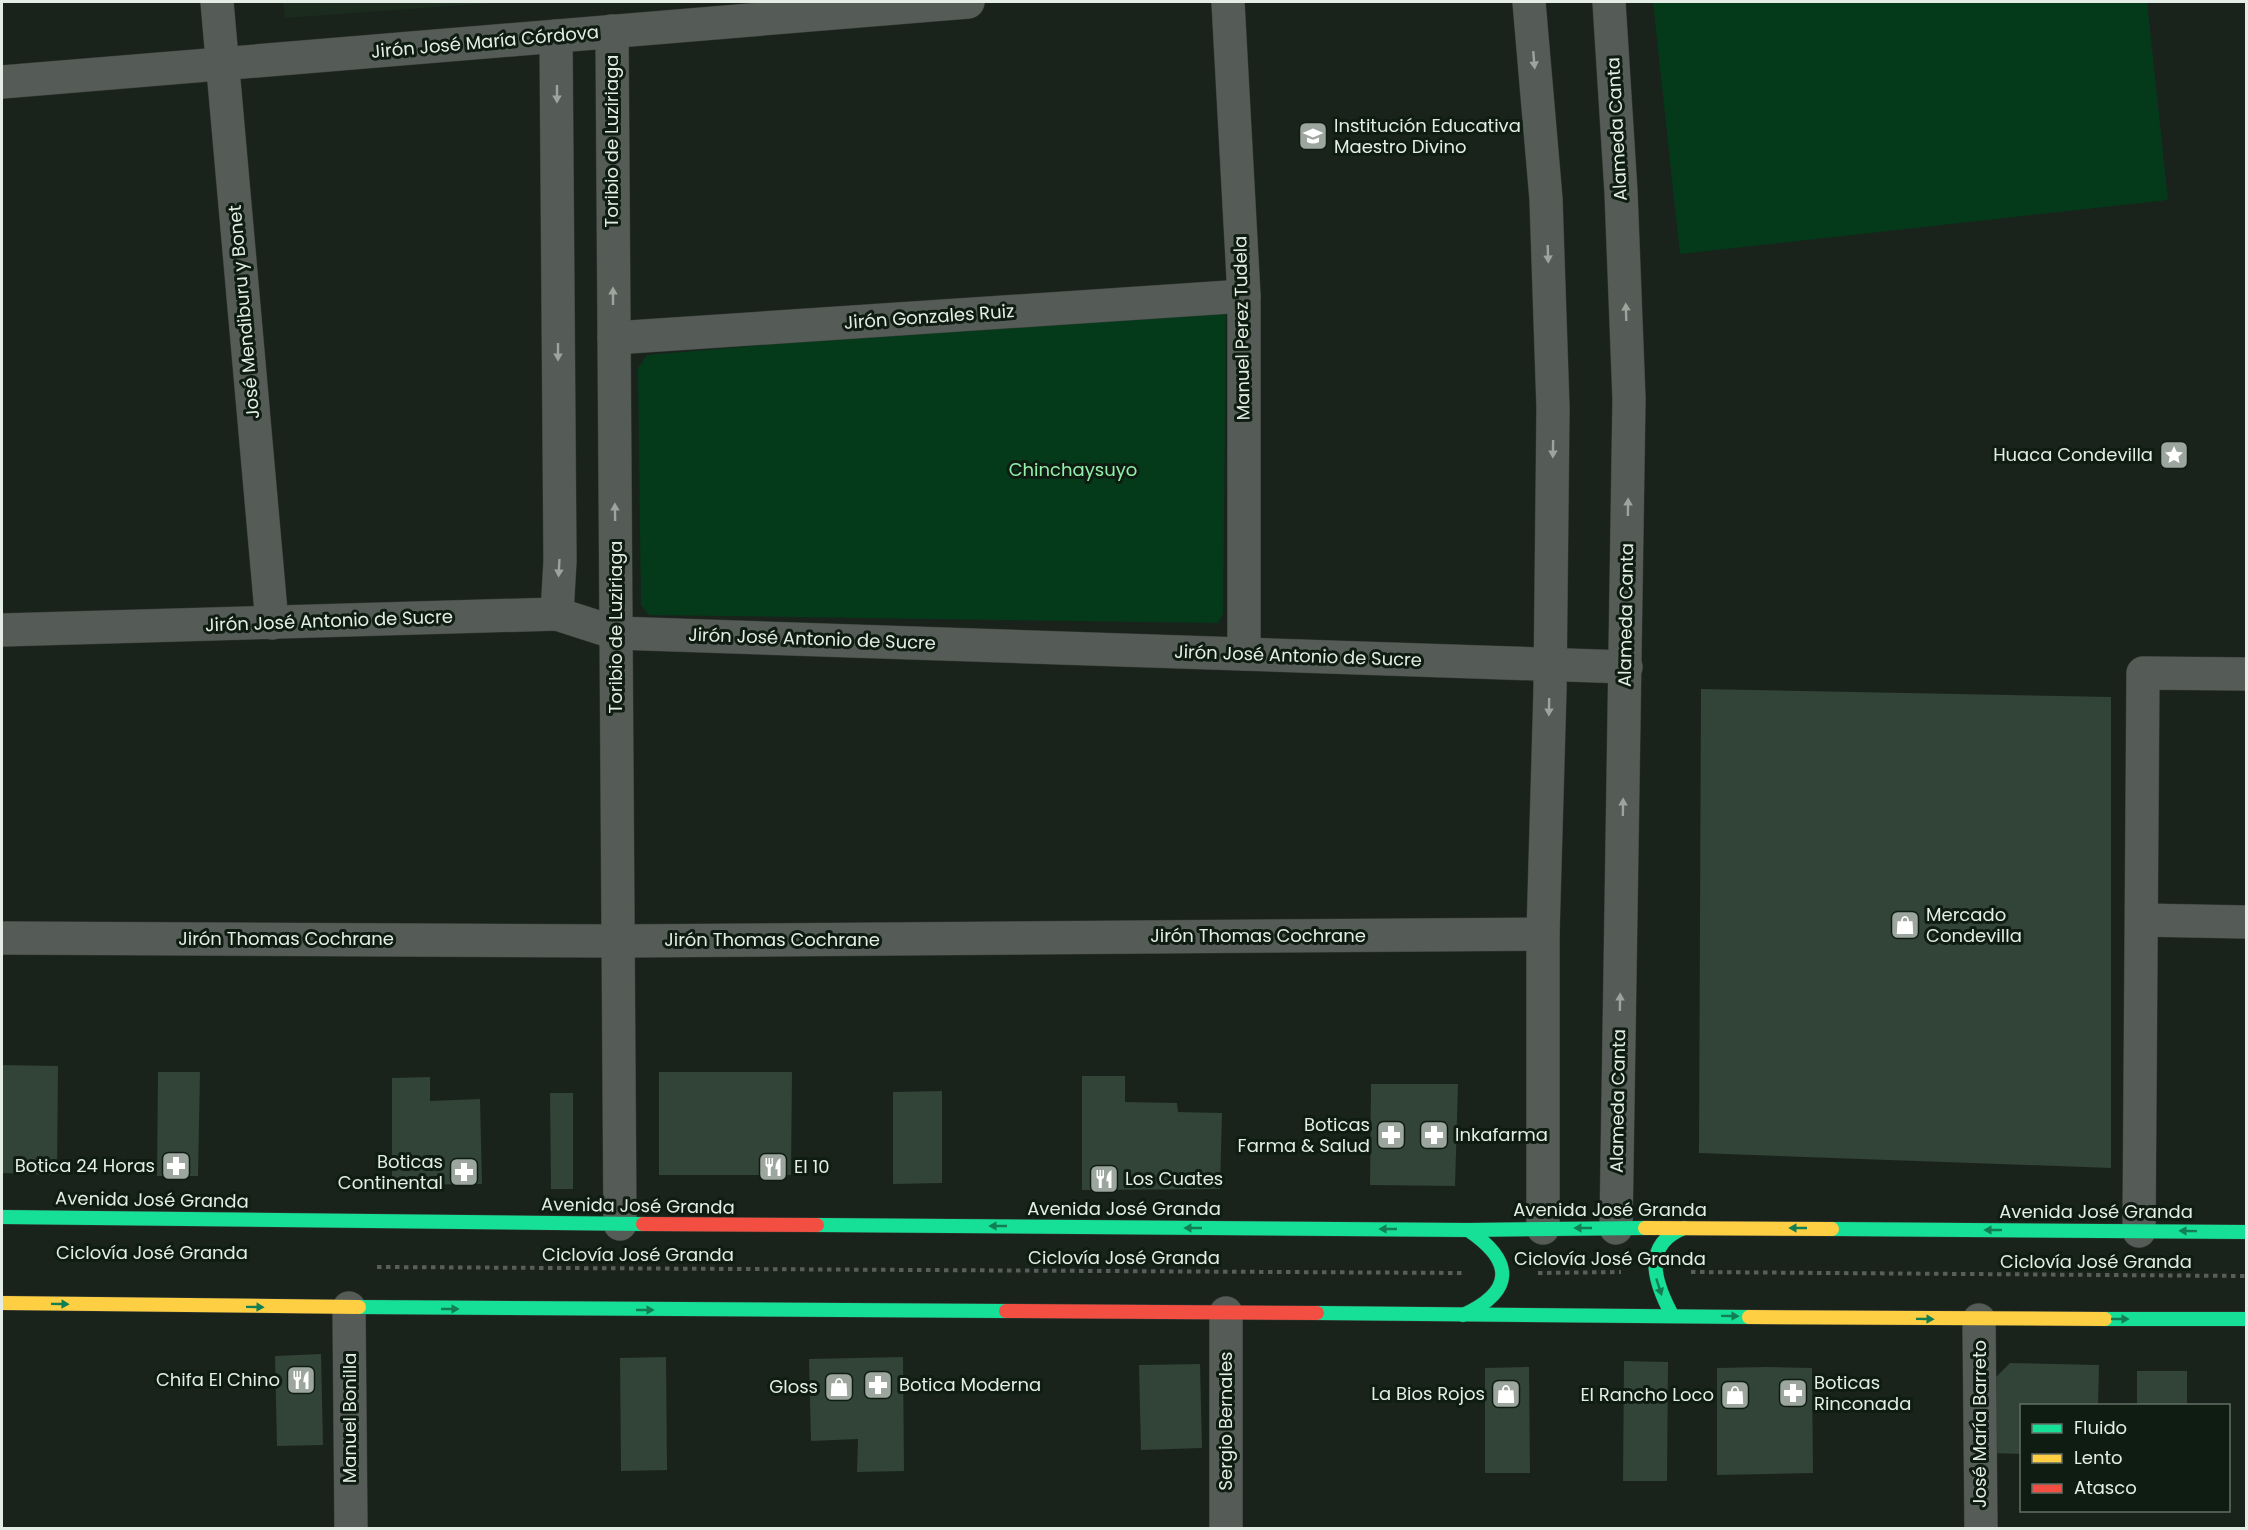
<svg xmlns="http://www.w3.org/2000/svg" width="2248" height="1530" font-family="Poppins,sans-serif">
<style>
.built{fill:#1b2c1f}
.green{fill:#043a1a}
.building{fill:#324337}
.lines{fill:none;stroke-linecap:round;stroke-linejoin:round}
.street-casing{stroke:#363c37;stroke-width:34}
.fast-casing{stroke:#363c37;stroke-width:15}
.slow-casing{stroke:#363c37;stroke-width:15}
.jam-casing{stroke:#363c37;stroke-width:15}
.path{stroke:#585e59;stroke-width:4;stroke-dasharray:4.5 4.5;stroke-linecap:butt}
.street{stroke:#555b56;stroke-width:33}
.fast{stroke:#16e098;stroke-width:14}
.slow{stroke:#ffcf43;stroke-width:14}
.jam{stroke:#f24e42;stroke-width:14}
.oneway{fill:#9ca49e}
.oneway2{fill:#127e54}
.labels{text-anchor:middle;stroke-width:6;stroke-linejoin:round;paint-order:stroke}
.street-label{font-size:18px;fill:#e3ece5;stroke:#0e1c11}
.poi-label{font-size:18px;fill:#e3ece5;stroke:#0e1c11;text-anchor:end}
.park-label{font-size:18px;fill:#94efac;stroke:#0e1c11}
</style>
<rect width="100%" height="100%" fill="#1a221c"/>
<polygon class="built" points="283,2 506,2 285,18"/>
<g class="green">
<polygon points="1653,2 2147,2 2168,200 1680,254"/>
<polygon points="1217,306 1226,313 1223,614 1218,623 649,615 641,605 638,368 647,355"/>
</g>
<g class="building">
<polygon points="1701,689 2111,697 2111,1168 1699,1153"/>
<polygon points="2,1065 58,1066 57,1175 2,1173"/>
<polygon points="158,1072 200,1072 198,1176 157,1176"/>
<polygon points="659,1072 792,1072 791,1175 659,1175"/>
<polygon points="1082,1076 1125,1076 1125,1102 1177,1103 1178,1112 1222,1113 1220,1189 1082,1190"/>
<polygon points="430,1077 430,1101 480,1099 482,1184 392,1185 392,1078"/>
<polygon points="1371,1084 1458,1084 1455,1186 1370,1185"/>
<polygon points="942,1091 942,1183 893,1184 893,1092"/>
<polygon points="550,1093 573,1093 573,1189 551,1189"/>
<polygon points="321,1354 323,1445 277,1446 275,1356"/>
<polygon points="666,1357 667,1470 621,1471 620,1358"/>
<polygon points="903,1357 904,1471 857,1472 858,1439 811,1441 809,1359"/>
<polygon points="1624,1361 1668,1362 1667,1481 1623,1481"/>
<polygon points="2010,1363 2099,1365 2098,1406 2022,1406 2022,1454 1991,1453 1992,1381"/>
<polygon points="1200,1364 1202,1448 1141,1450 1139,1365"/>
<polygon points="1529,1367 1530,1473 1485,1473 1485,1368"/>
<polygon points="1766,1367 1812,1368 1813,1473 1717,1475 1717,1368"/>
<rect x="2137" y="1371" width="50" height="35"/>
</g>
<g class="lines">
<g class="street-casing">
<g id="street">
<polyline points="217,2 272,623"/>
<polyline points="1228,2 1244,296 1244,654"/>
<polyline points="1529,2 1546,199 1553,408 1550,690 1543,934 1543,1228"/>
<polyline points="1609,2 1621,192 1629,399 1616,1228"/>
<polyline points="612,31 620,1224"/>
<polyline points="556,36 560,561 557,614"/>
<polyline points="2,82 968,2"/>
<polyline points="614,338 1244,296"/>
<polyline points="2,630 557,614 616,633 1626,667"/>
<polyline points="2142,920 2246,922"/>
<polyline points="2,938 618,941 1543,934"/>
<polyline points="2139,1231 2143,673 2246,674"/>
<polyline points="349,1308 351,1528"/>
<polyline points="1226,1313 1226,1528"/>
<polyline points="1979,1320 1981,1528"/>
</g>
</g>
<g class="fast-casing">
<g id="fast">
<polyline points="2,1217 643,1224"/>
<polyline points="817,1225 1468,1230 1645,1228"/>
<polyline points="1832,1229 2246,1232"/>
<polyline points="359,1307 1006,1311"/>
<polyline points="1317,1313 1749,1317"/>
<path d="M1463,1315C1515,1291 1514,1261 1468,1230"/>
<path d="M1672,1315C1655,1283 1641,1245 1684,1228"/>
<polyline points="2105,1319 2246,1319"/>
</g>
</g>
<g class="slow-casing">
<g id="slow">
<polyline points="1645,1228 1832,1229"/>
<polyline points="2,1303 359,1307"/>
<polyline points="1749,1317 2105,1319"/>
</g>
</g>
<g class="jam-casing">
<g id="jam">
<polyline points="643,1224 817,1225"/>
<polyline points="1006,1311 1317,1313"/>
</g>
</g>
<g class="path">
<polyline points="377,1267 1462,1273"/>
<polyline points="1691,1272 2246,1276"/>
<polyline points="1538,1273 1621,1272"/>
</g>
<use href="#street" class="street"/>
<use href="#fast" class="fast"/>
<use href="#slow" class="slow"/>
<use href="#jam" class="jam"/>
</g>
<defs><path id="oneway-solid" d="M-6-.8H1V-3.2L6.5 0L1 3.2V.8H-6Z" transform="scale(1.5)"/></defs>
<g class="oneway">
<use href="#oneway-solid" transform="translate(1534 60) rotate(85)"/>
<use href="#oneway-solid" transform="translate(557 94) rotate(90)"/>
<use href="#oneway-solid" transform="translate(1548 254) rotate(88)"/>
<use href="#oneway-solid" transform="translate(613 296) rotate(-90)"/>
<use href="#oneway-solid" transform="translate(1626 312) rotate(-92)"/>
<use href="#oneway-solid" transform="translate(558 352) rotate(90)"/>
<use href="#oneway-solid" transform="translate(1553 449) rotate(91)"/>
<use href="#oneway-solid" transform="translate(1628 507) rotate(-89)"/>
<use href="#oneway-solid" transform="translate(615 512) rotate(-91)"/>
<use href="#oneway-solid" transform="translate(559 568) rotate(93)"/>
<use href="#oneway-solid" transform="translate(1549 707) rotate(91)"/>
<use href="#oneway-solid" transform="translate(1623 807) rotate(-89)"/>
<use href="#oneway-solid" transform="translate(1620 1002) rotate(-89)"/>
</g>
<g class="oneway2">
<use href="#oneway-solid" transform="translate(998 1226) rotate(-180)"/>
<use href="#oneway-solid" transform="translate(1193 1228) rotate(-180)"/>
<use href="#oneway-solid" transform="translate(1583 1228) rotate(-180)"/>
<use href="#oneway-solid" transform="translate(1798 1228) rotate(-180)"/>
<use href="#oneway-solid" transform="translate(1388 1229) rotate(-180)"/>
<use href="#oneway-solid" transform="translate(1993 1230) rotate(-180)"/>
<use href="#oneway-solid" transform="translate(2188 1231) rotate(-179)"/>
<use href="#oneway-solid" transform="translate(1659 1287) rotate(72)"/>
<use href="#oneway-solid" transform="translate(60 1304) rotate(1)"/>
<use href="#oneway-solid" transform="translate(255 1307) rotate(1)"/>
<use href="#oneway-solid" transform="translate(450 1309)"/>
<use href="#oneway-solid" transform="translate(645 1310)"/>
<use href="#oneway-solid" transform="translate(1730 1316) rotate(1)"/>
<use href="#oneway-solid" transform="translate(1925 1319) rotate(1)"/>
<use href="#oneway-solid" transform="translate(2120 1319)"/>
</g>
<defs>
<g id="school-square" transform="scale(1.5)"><rect x="-9" y="-9" width="18" height="18" rx="4" fill="#9da59f" stroke="#0e1c11"/><path d="M0-5L7-2L0 1L-7-2ZM-4 1L0 2.5L4 1V4Q0 6-4 4Z" fill="#fff"/></g>
<g id="sight-square" transform="scale(1.5)"><rect x="-9" y="-9" width="18" height="18" rx="4" fill="#9da59f" stroke="#0e1c11"/><path d="M0-6L1.8-2.2L6-1.7L2.9 1.2L3.7 5.4L0 3.3L-3.7 5.4L-2.9 1.2L-6-1.7L-1.8-2.2Z" fill="#fff"/></g>
<g id="shop-square" transform="scale(1.5)"><rect x="-9" y="-9" width="18" height="18" rx="4" fill="#9da59f" stroke="#0e1c11"/><path d="M-5-2.5h2.3a2.7 3.5 0 0 1 5.4 0H5L5.5 6h-11ZM-1.5-2.5h3a1.5 2.3 0 0 0-3 0Z" fill="#fff"/></g>
<g id="pharmacy-square" transform="scale(1.5)"><rect x="-9" y="-9" width="18" height="18" rx="4" fill="#9da59f" stroke="#0e1c11"/><path d="M-2-6h4v4h4v4h-4v4h-4v-4h-4v-4h4Z" fill="#fff"/></g>
<g id="restaurant-square" transform="scale(1.5)"><rect x="-9" y="-9" width="18" height="18" rx="4" fill="#9da59f" stroke="#0e1c11"/><path d="M-5-6h1v4h1v-4h1v4h1v-4h1v5L-1.5 .5V6h-2V.5L-5-1ZM5-6V6H3V1.5H1.5Q1.5-4 5-6Z" fill="#fff"/></g>
</defs>
<g fill-rule="evenodd">
<use href="#school-square" x="1313" y="136"/>
<use href="#sight-square" x="2174" y="455"/>
<use href="#shop-square" x="1905" y="925"/>
<use href="#pharmacy-square" x="1391" y="1135"/>
<use href="#pharmacy-square" x="1434" y="1135"/>
<use href="#pharmacy-square" x="176" y="1166"/>
<use href="#restaurant-square" x="773" y="1167"/>
<use href="#pharmacy-square" x="464" y="1172"/>
<use href="#restaurant-square" x="1104" y="1179"/>
<use href="#restaurant-square" x="301" y="1380"/>
<use href="#pharmacy-square" x="878" y="1385"/>
<use href="#shop-square" x="839" y="1387"/>
<use href="#pharmacy-square" x="1793" y="1393"/>
<use href="#shop-square" x="1506" y="1394"/>
<use href="#shop-square" x="1735" y="1395"/>
</g>
<g class="labels">
<g class="street-label">
<text transform="translate(485 42) rotate(-5)" y="6">Jirón José María Córdova</text>
<text transform="translate(1617 129) rotate(-93)" y="6">Alameda Canta</text>
<text transform="translate(612 141) rotate(-90)" y="6">Toribio de Luziriaga</text>
<text transform="translate(244 312) rotate(-95)" y="6">José Mendiburu y Bonet</text>
<text transform="translate(929 317) rotate(-4)" y="6">Jirón Gonzales Ruiz</text>
<text transform="translate(1242 328) rotate(-91)" y="6">Manuel Perez Tudela</text>
<text transform="translate(1626 615) rotate(-89)" y="6">Alameda Canta</text>
<text transform="translate(329 621) rotate(-2)" y="6">Jirón José Antonio de Sucre</text>
<text transform="translate(616 627) rotate(-90)" y="6">Toribio de Luziriaga</text>
<text transform="translate(812 639) rotate(2)" y="6">Jirón José Antonio de Sucre</text>
<text transform="translate(1298 656) rotate(2)" y="6">Jirón José Antonio de Sucre</text>
<text x="1258" y="942">Jirón Thomas Cochrane</text>
<text x="286" y="945">Jirón Thomas Cochrane</text>
<text x="772" y="946">Jirón Thomas Cochrane</text>
<text transform="translate(1618 1101) rotate(-89)" y="6">Alameda Canta</text>
<text transform="translate(152 1200) rotate(1)" y="6">Avenida José Granda</text>
<text transform="translate(638 1206) rotate(1)" y="6">Avenida José Granda</text>
<text x="1124" y="1215">Avenida José Granda</text>
<text x="1610" y="1216">Avenida José Granda</text>
<text x="2096" y="1218">Avenida José Granda</text>
<text x="152" y="1259">Ciclovía José Granda</text>
<text x="638" y="1261">Ciclovía José Granda</text>
<text x="1124" y="1264">Ciclovía José Granda</text>
<text x="1610" y="1265">Ciclovía José Granda</text>
<text x="2096" y="1268">Ciclovía José Granda</text>
<text transform="translate(350 1418) rotate(-90)" y="6">Manuel Bonilla</text>
<text transform="translate(1226 1421) rotate(-90)" y="6">Sergio Bernales</text>
<text transform="translate(1980 1424) rotate(-90)" y="6">José María Barreto</text>
</g>
<g class="poi-label">
<text x="1334" y="132" text-anchor="start">Institución Educativa<tspan x="1334" dy="21">Maestro Divino</tspan></text>
<text x="2153" y="461">Huaca Condevilla</text>
<text x="1926" y="921" text-anchor="start">Mercado<tspan x="1926" dy="21">Condevilla</tspan></text>
<text x="1370" y="1131">Boticas<tspan x="1370" dy="21">Farma &amp; Salud</tspan></text>
<text x="1455" y="1141" text-anchor="start">Inkafarma</text>
<text x="443" y="1168">Boticas<tspan x="443" dy="21">Continental</tspan></text>
<text x="155" y="1172">Botica 24 Horas</text>
<text x="794" y="1173" text-anchor="start">El 10</text>
<text x="1125" y="1185" text-anchor="start">Los Cuates</text>
<text x="280" y="1386">Chifa El Chino</text>
<text x="1814" y="1389" text-anchor="start">Boticas<tspan x="1814" dy="21">Rinconada</tspan></text>
<text x="899" y="1391" text-anchor="start">Botica Moderna</text>
<text x="818" y="1393">Gloss</text>
<text x="1485" y="1400">La Bios Rojos</text>
<text x="1714" y="1401">El Rancho Loco</text>
</g>
<g class="park-label">
<text x="1073" y="476">Chinchaysuyo</text>
</g>
</g>
<rect width="2248" height="1530" fill="none" stroke="#e3ece5" stroke-width="6"/>
<rect x="2020" y="1404" width="210" height="108" fill="#0e1c11" stroke="#636f66" stroke-width="1.5"/>
<rect x="2032" y="1424" width="30" height="9" fill="#16e098" stroke="#636f66" stroke-width="1.5"/>
<text x="2074" y="1434" font-size="18" fill="#e3ece5">Fluido</text>
<rect x="2032" y="1454" width="30" height="9" fill="#ffcf43" stroke="#636f66" stroke-width="1.5"/>
<text x="2074" y="1464" font-size="18" fill="#e3ece5">Lento</text>
<rect x="2032" y="1484" width="30" height="9" fill="#f24e42" stroke="#636f66" stroke-width="1.5"/>
<text x="2074" y="1494" font-size="18" fill="#e3ece5">Atasco</text>
</svg>
